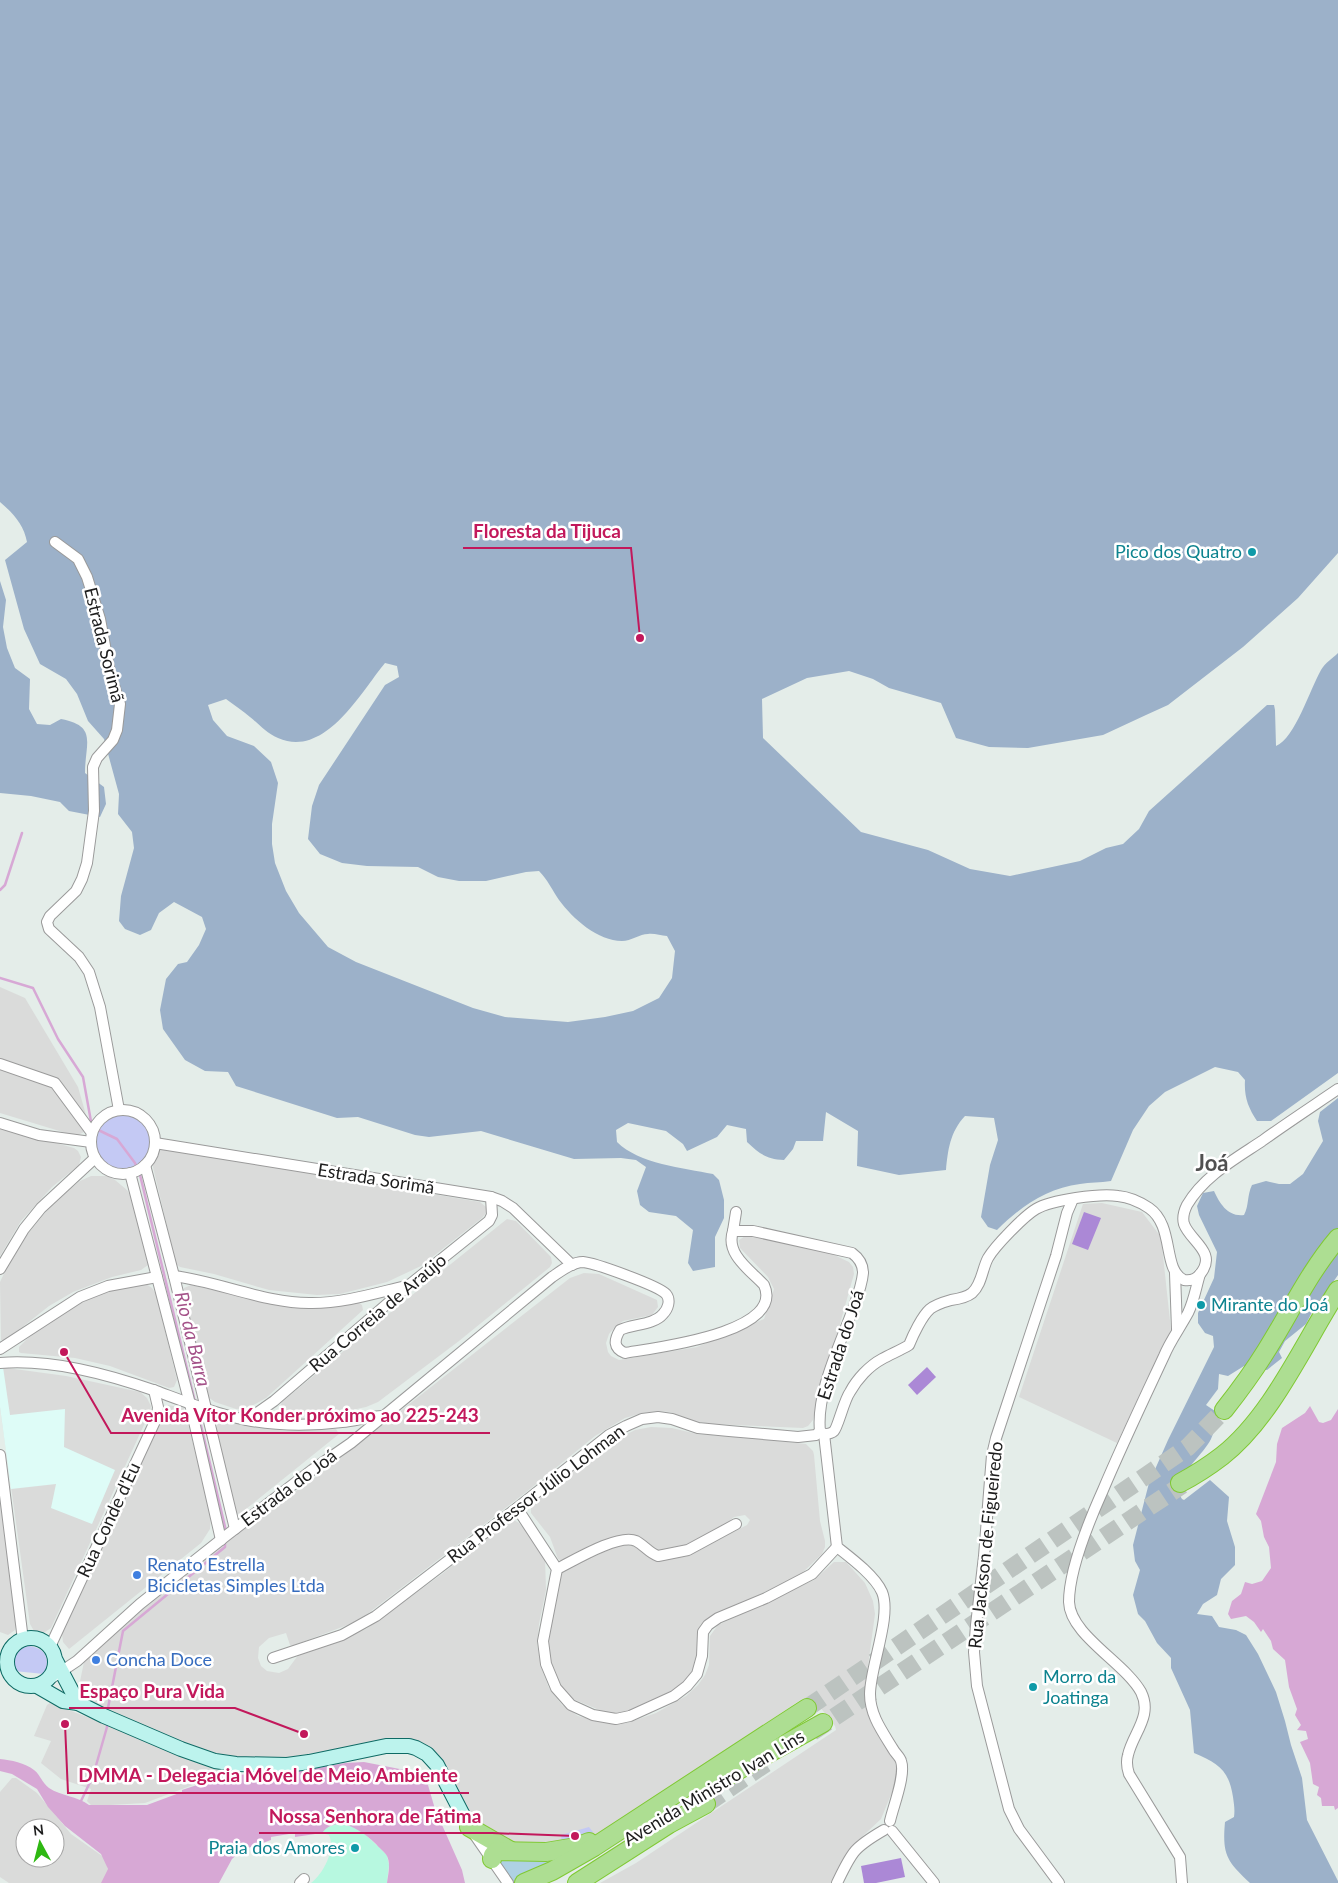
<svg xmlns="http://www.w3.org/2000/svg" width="1338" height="1883" font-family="Lato,sans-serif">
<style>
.residential{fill:#dadbda;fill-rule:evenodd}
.education{fill:#defcf7}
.grass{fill:#aed1e3}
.forest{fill:#9cb1c9;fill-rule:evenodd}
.sand{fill:#b7f8e0}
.park{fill:#c4c9f4}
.pitch{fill:#ab88d6}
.water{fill:#d7a8d5}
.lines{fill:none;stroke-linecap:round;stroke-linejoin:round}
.stream{stroke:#d7a8d5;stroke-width:2.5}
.highway-tunnel{stroke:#bcc3c0;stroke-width:18;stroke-dasharray:18 9;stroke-linecap:butt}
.street-casing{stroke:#9a9a9a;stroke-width:12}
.secondary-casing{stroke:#0e6a64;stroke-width:16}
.highway-casing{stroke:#80c934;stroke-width:20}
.street{stroke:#fff;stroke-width:10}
.secondary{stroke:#bcf3ed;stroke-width:14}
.highway{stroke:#adde92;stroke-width:18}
.culture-dot{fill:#0f9aa8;stroke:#fff;stroke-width:2}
.shop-dot{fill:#3f7fe0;stroke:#fff;stroke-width:2}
.labels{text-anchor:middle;stroke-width:5;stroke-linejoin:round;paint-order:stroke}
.culture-label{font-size:18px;fill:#0d838f;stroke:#fff;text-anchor:end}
.street-label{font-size:18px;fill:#1d1d1d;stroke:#fff}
.shop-label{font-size:18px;fill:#366cbe;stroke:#fff;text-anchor:start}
.water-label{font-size:19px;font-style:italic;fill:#a45289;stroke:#fff}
.district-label{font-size:22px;font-weight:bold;fill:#505050;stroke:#fff}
.leader{fill:none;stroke:#c2185b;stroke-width:2}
.callout-dot{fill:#c2185b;stroke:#fff;stroke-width:2}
.callout-label{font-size:19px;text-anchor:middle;font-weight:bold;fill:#c2185b;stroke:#fff;stroke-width:5;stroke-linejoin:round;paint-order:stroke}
</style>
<rect width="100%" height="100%" fill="#e4ede9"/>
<g class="residential">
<polygon points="0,987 25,998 78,1087 90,1129 76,1136 0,1113"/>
<polygon points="0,1128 74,1148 78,1151 81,1157 79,1165 52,1187 21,1221 0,1256"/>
<polygon points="163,1149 480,1202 486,1207 486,1213 482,1218 421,1266 387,1282 340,1294 317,1295 269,1290 214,1274 180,1267 176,1264 152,1163 155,1153"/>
<polygon points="91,1176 107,1176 115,1180 127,1190 131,1197 148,1260 148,1265 141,1270 112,1277 73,1292 49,1306 6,1340 1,1340 0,1282 9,1263 23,1240 53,1203 80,1181"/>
<polygon points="1102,1203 1142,1212 1161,1237 1171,1330 1117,1443 1019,1397 1083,1204"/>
<polygon points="507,1219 516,1221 551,1257 552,1263 550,1267 459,1341 378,1402 366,1407 352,1410 287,1414 282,1412 280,1407 282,1402 381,1320"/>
<polygon points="747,1235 830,1253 849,1262 853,1267 854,1274 813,1420 808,1426 803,1428 711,1424 694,1421 670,1412 658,1411 642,1413 625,1418 595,1436 525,1493 366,1615 350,1624 292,1646 290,1645 286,1633 269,1638 259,1647 258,1658 261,1666 267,1671 279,1673 288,1669 299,1654 366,1629 442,1574 502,1525 509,1520 514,1520 519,1523 540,1548 545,1558 546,1590 539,1624 537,1644 541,1667 549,1688 562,1705 578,1716 605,1723 627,1723 656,1713 686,1696 698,1685 705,1675 709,1665 710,1636 718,1625 814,1580 834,1562 846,1562 865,1583 873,1601 875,1614 865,1688 865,1704 872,1725 895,1760 897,1774 895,1785 881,1819 849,1849 831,1883 600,1883 636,1863 836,1730 835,1726 812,1697 802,1699 598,1835 577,1840 518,1846 499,1841 469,1816 426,1752 345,1748 283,1758 254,1758 226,1756 188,1745 79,1699 77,1696 84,1662 138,1612 251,1523 320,1474 570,1278 584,1273 599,1274 657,1300 658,1307 652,1315 623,1321 615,1327 609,1334 606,1343 608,1352 611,1356 619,1360 697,1347 764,1319 774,1289 768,1277 740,1248 739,1240"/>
<polygon points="146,1284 152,1288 156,1294 177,1380 174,1387 169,1388 110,1366 75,1358 21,1353 19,1352 19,1347 32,1334 67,1310 89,1299 113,1290"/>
<polygon points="191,1285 262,1301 300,1308 331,1307 356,1301 362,1305 363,1310 266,1398 248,1408 236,1409 215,1402 208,1397 183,1293 184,1288"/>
<polygon points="0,1367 66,1376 140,1392 147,1398 151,1406 150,1412 137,1440 51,1628 42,1634 34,1631 30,1624 0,1407"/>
<polygon points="168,1405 184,1408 211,1515 210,1529 201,1543 69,1649 63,1642 62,1634"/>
<polygon points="222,1422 286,1431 336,1429 339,1434 241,1513 237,1514 232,1509 216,1428 218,1423"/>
<polygon points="651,1427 672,1428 697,1434 751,1438 806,1444 813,1451 814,1455 820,1521 825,1541 825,1547 822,1554 799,1576 720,1613 701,1624 697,1632 697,1654 694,1667 688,1678 678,1688 629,1712 618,1714 609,1714 573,1699 567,1694 553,1672 547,1647 562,1573 567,1569 614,1547 627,1545 637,1547 659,1561 678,1556 685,1557 747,1525 750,1520 745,1515 734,1517 722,1528 683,1549 674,1547 659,1550 643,1540 631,1535 622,1535 562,1561 558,1559 550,1537 531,1513 531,1504 611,1442 635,1430"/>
<polygon points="0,1497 17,1623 15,1630 8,1635 0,1632"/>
<polygon points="50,1703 225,1769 225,1771 222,1774 145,1803 92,1806 87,1801 91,1789 61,1779 41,1763 51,1741 34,1736 47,1705"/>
<path d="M12,1778H16L37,1793L71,1834L105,1858L109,1873L103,1883H9L0,1877V1792ZM25,1828H55V1858H25Z"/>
</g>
<polygon class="education" points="0,1367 3,1367 10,1415 65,1409 64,1447 115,1470 92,1524 51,1508 56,1484 11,1489 0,1407"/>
<polygon class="grass" points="559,1854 549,1866 513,1882 496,1856"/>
<g class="forest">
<path d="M0,0H1338V553L1298,598L1243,647L1168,705L1146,715L1103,735L1028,748L989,747L956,738L941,703L889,688L873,679L849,671L807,678L762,699L763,738L861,832L928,850L970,869L1010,876L1080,861L1106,848L1123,844L1139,829L1149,811L1267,705H1274L1275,710L1276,746C1295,738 1310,689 1321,670C1325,663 1333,658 1338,653V1073L1271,1121H1257C1248,1107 1244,1097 1245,1080L1238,1072L1215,1067L1165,1092L1149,1106L1133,1130L1111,1181C1100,1183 1090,1182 1080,1184C1047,1188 1020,1207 997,1230L988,1227L981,1217L990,1165L998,1140L994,1118L965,1116C950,1132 948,1150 946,1170L899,1175L857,1166L858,1131L826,1112L823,1141H796L793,1149L784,1160C766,1159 760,1154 747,1142L746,1129L727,1125L717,1137L687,1151L683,1144L666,1131L628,1123L616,1130L617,1142C639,1164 683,1168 713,1174L719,1180L724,1200V1218L715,1237V1267L693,1271L688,1263L693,1230L676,1216L649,1212L640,1205L637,1191L646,1167L636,1160L621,1158L574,1159L481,1131L429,1137L415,1135L358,1117L337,1118L236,1086L228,1072L205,1071L185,1060L163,1029L160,1010L166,979L178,964L187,962L199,945L206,929L202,917L174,902L159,913L151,930L140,935L125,929L119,921L121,896L134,848L132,832L118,814L119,794L104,739L88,721L77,694L66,679L40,664L24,629L5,560L27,542C24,525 13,513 0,502ZM385,663L397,666L399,677L385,685L319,785L312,806L308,839L320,854L342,863L367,866L418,867L438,877L459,881H486L526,872L539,871C548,880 552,890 559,900C573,919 598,941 622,941C631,941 640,934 648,934C654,933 661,936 667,936L675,951L672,978L659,998L633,1011L605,1017L568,1022L505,1017L473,1008L356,962L328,947L299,913L286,891L275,863L272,844V824L278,783L271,762L254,746L227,736L213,720L208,705L226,699C234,705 243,711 250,717C260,725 266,733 278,738C325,759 361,692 385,663Z"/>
<path d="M0,581L6,600L3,627L7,648L15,668L30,679L29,709L37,724L50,725L61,719C98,726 85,743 85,773L104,787L106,804L100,817L69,811L60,802L31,796L0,793Z"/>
<path d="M1338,1098V1275L1311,1314L1306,1324L1285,1341L1279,1352L1282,1358L1267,1370L1244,1366L1228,1376L1219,1374L1218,1389L1206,1405L1215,1411C1216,1421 1215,1430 1211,1439C1203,1456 1169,1481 1182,1499L1184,1500L1210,1480L1229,1497L1227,1521L1235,1547V1565L1221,1579L1217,1595L1203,1604L1197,1614L1212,1616L1219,1627L1236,1630L1246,1635L1258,1654L1276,1692L1285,1721L1291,1745L1302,1778L1307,1820L1338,1881V1883H1250C1227,1861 1222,1855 1225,1822L1234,1817C1235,1810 1234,1804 1233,1797C1229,1770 1218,1763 1194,1753L1190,1710L1171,1668V1658L1157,1643L1145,1621L1138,1614L1133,1595L1140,1570L1135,1561L1133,1545L1149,1483L1168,1440L1214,1347L1213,1336L1205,1333L1198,1323V1313L1214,1278L1217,1252L1199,1215L1197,1206L1203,1193L1214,1191C1220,1204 1228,1217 1244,1215C1249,1206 1247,1195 1252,1185L1266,1181L1279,1184H1290L1303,1174L1323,1141L1318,1121L1320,1112Z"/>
</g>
<path class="sand" d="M336,1824L352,1826L366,1835L387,1855L389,1865L387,1883H311C323,1874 336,1850 329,1835L322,1833L326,1828Z"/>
<g class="park">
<circle cx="123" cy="1142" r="28"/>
<path d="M28,1646C45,1647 51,1659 44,1674L14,1671C11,1658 15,1649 28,1646Z"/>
<polygon points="589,1827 593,1832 576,1842 562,1845 561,1835"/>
</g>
<g class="pitch">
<polygon points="1084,1212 1101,1218 1088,1250 1072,1244"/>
<polygon points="927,1367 936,1377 917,1395 908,1385"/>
<polygon points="901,1858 905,1877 876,1883 864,1883 861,1866"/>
</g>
<g class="water">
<polygon points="1310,1406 1319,1422 1323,1423 1331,1420 1338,1409 1338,1808 1335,1810 1334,1806 1322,1806 1321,1798 1317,1795 1319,1787 1313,1784 1310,1763 1300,1742 1308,1739 1306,1731 1297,1730 1301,1725 1295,1715 1297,1709 1289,1687 1285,1660 1273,1649 1271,1641 1263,1629 1261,1632 1254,1622 1246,1616 1231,1619 1228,1614 1232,1601 1241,1594 1245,1582 1252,1584 1262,1581 1271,1568 1269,1547 1264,1537 1261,1521 1256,1514 1276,1462 1277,1444 1282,1428 1305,1413"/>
<path d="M0,1759C11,1760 25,1763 34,1770C40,1774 42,1783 49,1788C61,1796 77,1796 89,1805H147L182,1792V1790L221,1777L237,1775L301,1771L345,1763L364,1762L415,1772L428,1785L435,1809L462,1870L465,1883H387C388,1875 391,1864 387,1856C385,1852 379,1848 376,1844C362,1831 338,1813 322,1833L295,1837V1833L271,1837V1840L245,1849L244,1848L232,1859L219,1883H101L108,1869L101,1854L65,1826L48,1807L37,1789L12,1774L0,1771Z"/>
</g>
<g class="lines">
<g class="stream">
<polyline points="0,890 5,885 22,833"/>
<polyline points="0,978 33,988 58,1039 83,1077 92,1127 117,1139 135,1163 140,1175 195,1402"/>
<polyline points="197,1409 226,1531"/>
<polyline points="107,1713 123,1631 225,1547 225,1541"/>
<polyline points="81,1801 93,1776 107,1727 107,1721"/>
</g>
<g class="highway-tunnel">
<polyline points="807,1708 1188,1447 1224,1410"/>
<polyline points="812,1732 1182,1485"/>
<polyline points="706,1804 772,1759"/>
</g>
<g class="street-casing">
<g id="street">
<polyline points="55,542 78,559 87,577 100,619 110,673 120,704 117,730 113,740 97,758 93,767 94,811 87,863 82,879 76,891 50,916 47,922 49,929 79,957 89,972 100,1007 119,1110"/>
<polyline points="0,1064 55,1083 92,1133"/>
<circle cx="123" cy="1142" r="32"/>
<polyline points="0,1123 39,1135 91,1142"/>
<polyline points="155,1143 491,1197 502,1201 513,1208 572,1265"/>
<polyline points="145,1165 174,1276 235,1529"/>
<polyline points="130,1173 190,1404 221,1540"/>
<polyline points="733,1231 736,1212"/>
<polyline points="0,1269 24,1229 41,1208 95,1158"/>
<polyline points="1175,1273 1177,1329"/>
<path d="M174,1276C220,1282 267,1304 312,1303C344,1303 376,1293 406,1286"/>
<polyline points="0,1349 80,1297 108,1286 157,1277"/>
<path d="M0,1363C52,1359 107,1374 156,1391C186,1402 216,1414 247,1420C278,1426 310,1426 342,1422C356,1421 369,1416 383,1416"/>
<polyline points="247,1420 274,1401 408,1286 489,1221 492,1215 491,1197"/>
<path d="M824,1434L837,1547C851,1558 875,1576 882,1592C892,1616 870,1667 870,1694C870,1715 882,1731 893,1749C895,1753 900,1757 901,1761C906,1775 893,1807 890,1821"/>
<polyline points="0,1455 23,1640"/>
<polyline points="517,1508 557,1569 543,1641 546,1664 556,1688 571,1705 593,1715 616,1719 630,1716 674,1696 687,1686 697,1674 702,1656 703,1632 708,1625 718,1618 766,1598 812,1574 837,1547"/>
<path d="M557,1569C573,1561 619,1533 636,1541C644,1545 649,1553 658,1556L688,1550L736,1524"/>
<polyline points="50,1647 157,1417 158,1407 154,1390"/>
<polyline points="273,1658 342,1635 376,1616 517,1508 609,1435 626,1426 642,1419 658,1417 672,1419 698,1428 729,1431 798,1437 816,1435 820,1431"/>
<path d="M47,1681L77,1661L140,1604L227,1535L312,1470L351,1443L552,1277C561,1271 572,1262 583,1262C595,1263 659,1286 666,1294C671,1300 668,1309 663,1314C654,1325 633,1324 620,1330C614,1340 613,1348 625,1353C653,1348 786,1333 764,1285C750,1270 725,1254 733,1231H753L852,1253C859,1258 863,1264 863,1273C862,1285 857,1298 853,1309C840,1345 816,1393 820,1431L824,1434C827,1434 831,1434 834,1431C838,1427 844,1400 850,1392C857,1379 869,1366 882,1359C891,1354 901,1350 909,1345C913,1335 922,1316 930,1309C936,1304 944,1302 951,1300C958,1299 967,1297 972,1293C982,1284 982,1269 988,1258C995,1246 1024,1216 1036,1209C1051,1200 1100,1193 1118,1196C1129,1197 1140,1202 1149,1208C1175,1226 1162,1270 1184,1280C1191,1281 1197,1279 1201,1273C1217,1252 1190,1241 1184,1224C1182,1217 1184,1211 1187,1205C1204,1176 1235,1159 1262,1141C1287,1123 1313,1106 1338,1089"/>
<polyline points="892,1831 934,1883"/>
<polyline points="474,1834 508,1883"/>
<polyline points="300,1883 304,1879"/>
<path d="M837,1883C852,1852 853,1848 884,1830"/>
<polyline points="1059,1883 1019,1829 1009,1809 977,1686 974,1652 976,1625 984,1556 992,1455 996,1438 1056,1256 1067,1213 1073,1199"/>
<path d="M1182,1883L1180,1857L1129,1774C1127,1768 1126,1762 1128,1755C1133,1733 1153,1716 1141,1692C1125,1663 1070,1635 1069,1602C1069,1570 1090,1519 1103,1490C1122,1445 1143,1401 1164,1356C1170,1341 1180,1328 1188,1313C1194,1301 1196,1287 1200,1274"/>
</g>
</g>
<g class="secondary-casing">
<g id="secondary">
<circle cx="31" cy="1662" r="24"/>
<polyline points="56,1661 78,1703"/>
<polyline points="37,1686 63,1701 78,1703 104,1716 181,1749 215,1761 236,1764 287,1765 309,1762 386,1746 409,1746 416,1748 427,1754 437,1765 469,1827"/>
</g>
</g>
<g class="highway-casing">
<g id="highway">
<path d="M1224,1410C1239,1391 1253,1372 1266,1351C1290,1313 1309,1272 1338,1238"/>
<path d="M1180,1483C1195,1475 1209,1466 1222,1456C1272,1417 1304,1343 1338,1290"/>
<polyline points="701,1791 823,1723"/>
<polyline points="469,1827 511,1851"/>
<polyline points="492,1859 493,1855 497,1851 546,1852 576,1847 589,1842"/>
<polyline points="524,1883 552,1871 594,1847 807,1708"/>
<polyline points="577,1883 669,1824 706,1804"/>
</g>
</g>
<use href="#street" class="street"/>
<use href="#secondary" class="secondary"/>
<use href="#highway" class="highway"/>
</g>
<g class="culture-dot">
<circle cx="1252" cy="552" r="5"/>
<circle cx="1201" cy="1305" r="5"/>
<circle cx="1033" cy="1687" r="5"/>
<circle cx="355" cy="1848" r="5"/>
</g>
<g class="shop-dot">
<circle cx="137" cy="1575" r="5"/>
<circle cx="96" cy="1660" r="5"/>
</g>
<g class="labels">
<g class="culture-label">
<text x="1242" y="558">Pico dos Quatro</text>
<text x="1211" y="1311" text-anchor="start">Mirante do Joá</text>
<text x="1043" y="1683" text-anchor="start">Morro da<tspan x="1043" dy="21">Joatinga</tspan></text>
<text x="345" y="1854">Praia dos Amores</text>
</g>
<g class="street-label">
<text transform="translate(104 645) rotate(76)" y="6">Estrada Sorimã</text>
<text transform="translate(376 1179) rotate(9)" y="6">Estrada Sorimã</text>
<text transform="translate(378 1313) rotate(-40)" y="6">Rua Correia de Araújo</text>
<text transform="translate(841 1345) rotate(-72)" y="6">Estrada do Joá</text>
<text transform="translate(289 1488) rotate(-37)" y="6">Estrada do Joá</text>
<text transform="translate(536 1494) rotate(-37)" y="6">Rua Professor Júlio Lohman</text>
<text transform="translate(109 1520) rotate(-65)" y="6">Rua Conde d'Eu</text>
<text transform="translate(986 1545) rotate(-84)" y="6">Rua Jackson de Figueiredo</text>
<text transform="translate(714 1788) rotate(-31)" y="6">Avenida Ministro Ivan Lins</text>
</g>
<g class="shop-label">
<text x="147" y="1571">Renato Estrella<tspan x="147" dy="21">Bicicletas Simples Ltda</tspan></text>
<text x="106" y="1666">Concha Doce</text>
</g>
<g class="water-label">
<text transform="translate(193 1339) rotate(76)" y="7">Rio da Barra</text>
</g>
<g class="district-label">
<text x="1212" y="1171">Joá</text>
</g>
</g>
<path class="leader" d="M640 638L631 548H463M64 1352L111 1433H490M304 1734L235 1708H69M65 1724L68 1793H469M575 1836L492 1833H259"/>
<g class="callout-dot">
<circle cx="640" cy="638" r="5"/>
<circle cx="64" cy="1352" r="5"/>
<circle cx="304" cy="1734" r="5"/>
<circle cx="65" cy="1724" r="5"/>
<circle cx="575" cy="1836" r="5"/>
</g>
<g class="callout-label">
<text x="547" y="538">Floresta da Tijuca</text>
<text x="300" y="1422">Avenida Vítor Konder próximo ao 225-243</text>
<text x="152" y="1698">Espaço Pura Vida</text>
<text x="268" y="1782">DMMA - Delegacia Móvel de Meio Ambiente</text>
<text x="375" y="1823">Nossa Senhora de Fátima</text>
</g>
<g transform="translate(40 1843) rotate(353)"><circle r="24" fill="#ffffff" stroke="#a5a5a5"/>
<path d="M0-4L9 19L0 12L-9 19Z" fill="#2eb812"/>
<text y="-8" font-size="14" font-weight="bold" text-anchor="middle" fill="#1d1d1d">N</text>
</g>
</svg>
